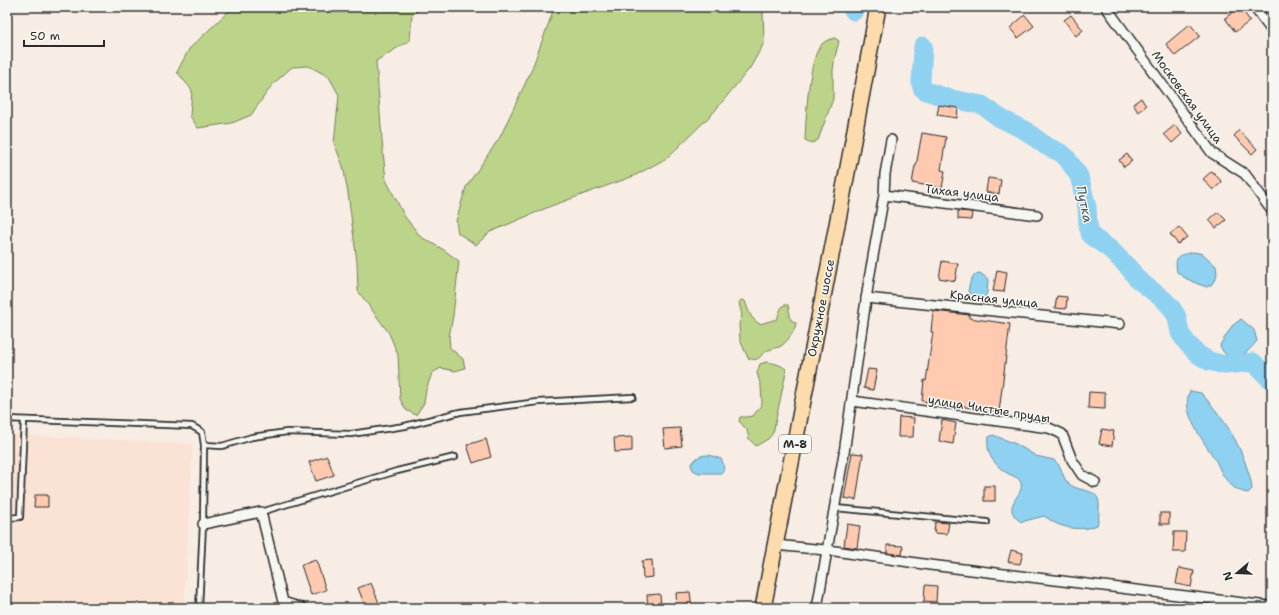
<svg xmlns="http://www.w3.org/2000/svg" width="1279" height="615" font-family="'Shantell Sans',sans-serif">
<style>
.built{fill:#fae2d5}
.green{fill:#bcd48a;stroke:#74805a}
.water{fill:#8fd1f0;stroke:#678fa1}
.lines{fill:none;stroke-linecap:round;stroke-linejoin:round}
.river{stroke:#8fd1f0;stroke-width:19}
.building{fill:#ffcab0;stroke:#2b2b2b}
.lane-casing{stroke:#2b2b2b;stroke-width:8}
.street-casing{stroke:#2b2b2b;stroke-width:12}
.primary-casing{stroke:#2b2b2b;stroke-width:18}
.lane{stroke:#f6f6f2;stroke-width:4.5}
.street{stroke:#f6f6f2;stroke-width:9}
.primary{stroke:#fcdcac;stroke-width:15}
.labels{text-anchor:middle;stroke-width:3;stroke-linejoin:round;paint-order:stroke}
.shield{fill:#f6f6f2;stroke:#686867;stroke-width:1}
.shield-label{font-size:11px;font-weight:bold;fill:#2b2b2b}
.street-label{font-size:12px;fill:#2b2b2b;stroke:#f6f6f2}
.water-label{font-size:13px;font-style:italic;fill:#44545c;stroke:#f6f6f2}
</style>
<rect width="100%" height="100%" fill="#f8ede5"/>
<filter id="ink" filterUnits="userSpaceOnUse"><feTurbulence type="fractalNoise" baseFrequency=".025" numOctaves="2"/><feDisplacementMap in="SourceGraphic" scale="8" xChannelSelector="R" yChannelSelector="G"/><feConvolveMatrix kernelMatrix="1 2 1 2 8 2 1 2 1" color-interpolation-filters="sRGB"/></filter>
<g filter="url(#ink)">
<polygon class="built" points="7,434 193,444 184,608 7,608"/>
<g class="green">
<polygon points="233,7 423,7 412,15 410,40 376,61 383,152 386,180 405,217 421,237 444,250 459,261 453,316 449,337 450,348 463,359 465,368 455,371 441,368 432,373 426,390 424,403 416,415 406,410 400,399 398,355 389,333 358,291 357,262 348,193 343,166 334,143 339,95 329,77 309,66 292,67 272,85 251,115 232,123 198,128 190,116 192,90 177,72 189,49"/>
<polygon points="552,7 765,7 763,11 764,43 750,68 713,113 667,158 634,176 551,206 490,232 476,245 458,233 456,221 466,187 500,137 531,71 552,14"/>
<path d="M835,38L839,41L835,57L833,70V99L818,140L812,143L805,140C806,120 808,55 823,43C826,40 832,39 835,38Z"/>
<path d="M741,300L745,301C748,310 751,320 760,324L777,319L781,308L784,305H788L791,320L796,323C795,331 788,341 781,346C778,348 773,348 769,350C759,354 761,363 748,358L740,340L739,324L742,315L739,303Z"/>
<path d="M766,362C774,363 779,364 786,369L785,377L773,433L768,439L756,446L749,439L747,430L739,421L740,417H746L753,416L762,404L761,386L757,373L760,364Z"/>
</g>
<g class="water">
<path d="M1194,252L1203,254L1216,266L1217,274L1216,278L1211,285L1207,287L1198,284L1185,278L1177,272C1174,255 1179,255 1194,252Z"/>
<path d="M980,273L988,279L987,293L983,300C976,300 971,297 968,291C970,283 971,274 980,273Z"/>
<path d="M1241,319L1254,330L1257,341C1253,345 1250,350 1245,353C1235,361 1223,357 1220,345L1232,326Z"/>
<path d="M1190,391L1201,393C1221,415 1238,439 1247,468C1249,475 1252,482 1252,489L1248,493C1239,492 1230,486 1225,478C1221,473 1219,467 1216,461C1206,444 1179,412 1190,391Z"/>
<path d="M993,435L1016,444L1036,456L1054,460C1056,462 1059,465 1060,467C1063,473 1064,480 1069,484C1082,494 1101,486 1099,509C1099,515 1099,520 1097,525C1085,531 1067,529 1055,523C1051,521 1048,518 1044,516L1021,522C1019,520 1015,518 1014,515C1005,503 1027,492 1020,481C1018,477 1012,476 1007,473C995,466 984,452 989,437Z"/>
<path d="M709,455L721,459C724,464 725,468 722,473H699L693,470L691,465C696,457 700,455 709,455Z"/>
</g>
<g class="lines">
<g class="river">
<polyline points="851,7 854,11"/>
<polyline points="923,46 921,82 922,88 926,91 947,98 982,105 1000,118 1026,131 1046,146 1061,153 1066,157 1079,176 1087,207 1088,225 1091,236 1110,249 1131,270 1137,279 1163,299 1171,307 1177,317 1180,333 1187,343 1199,355 1209,361 1225,365 1253,362 1272,381"/>
</g>
</g>
<g class="building">
<polygon points="1240,7 1250,21 1235,32 1225,18"/>
<polygon points="1025,15 1034,26 1018,38 1010,28"/>
<polygon points="1071,15 1083,30 1076,36 1064,20"/>
<polygon points="1190,24 1200,36 1175,56 1166,44"/>
<polygon points="1141,98 1146,106 1138,112 1133,104"/>
<polygon points="939,105 958,108 957,118 937,115"/>
<polygon points="1175,125 1182,134 1172,143 1164,134"/>
<polygon points="1239,130 1257,149 1252,154 1234,136"/>
<polygon points="922,133 946,137 941,170 945,171 942,188 912,183 915,166 916,166"/>
<polygon points="1127,154 1132,161 1124,167 1119,160"/>
<polygon points="1212,171 1222,182 1213,190 1203,179"/>
<polygon points="988,178 1001,180 999,194 986,192"/>
<polygon points="958,211 972,212 971,220 958,219"/>
<polygon points="1218,212 1226,220 1216,228 1209,220"/>
<polygon points="1179,227 1187,237 1178,244 1170,234"/>
<polygon points="942,261 958,264 955,281 939,278"/>
<polygon points="997,270 1007,272 1004,292 993,291"/>
<polygon points="1057,296 1067,297 1066,309 1055,308"/>
<polygon points="933,311 970,315 969,318 1010,324 999,412 965,407 965,406 922,401 924,380 926,381 933,332 931,332"/>
<polygon points="868,369 877,370 873,390 864,388"/>
<polygon points="1089,392 1105,393 1105,409 1088,408"/>
<polygon points="899,417 914,418 913,437 898,437"/>
<polygon points="942,420 956,423 953,444 939,441"/>
<polygon points="680,428 682,446 665,448 663,429"/>
<polygon points="1102,429 1114,431 1112,446 1099,444"/>
<polygon points="632,437 632,451 615,452 614,438"/>
<polygon points="486,439 491,457 473,463 467,445"/>
<polygon points="852,453 863,454 856,500 844,498"/>
<polygon points="327,456 334,475 316,481 309,462"/>
<rect x="984" y="486" width="11" height="15"/>
<polygon points="35,495 48,495 48,507 34,507"/>
<rect x="1160" y="513" width="9" height="11"/>
<polygon points="935,522 949,523 947,534 934,533"/>
<polygon points="847,524 860,526 857,548 844,546"/>
<polygon points="1174,532 1186,532 1185,552 1173,552"/>
<polygon points="887,545 903,546 902,555 887,553"/>
<polygon points="1011,550 1023,553 1020,564 1008,562"/>
<polygon points="316,560 326,590 311,595 301,565"/>
<polygon points="652,560 653,577 643,578 642,561"/>
<polygon points="1179,568 1194,571 1191,587 1176,584"/>
<polygon points="371,583 381,608 366,608 358,588"/>
<polygon points="925,585 937,586 936,602 924,601"/>
<polygon points="690,592 692,608 677,608 676,593"/>
<polygon points="660,594 661,608 648,608 647,595"/>
</g>
<g class="lines">
<g class="lane-casing">
<g id="lane">
<polyline points="7,419 192,426 202,432 204,445 203,524 199,608"/>
<polyline points="204,445 222,446 252,437 287,432 351,434 405,426 460,412 538,402 633,397"/>
<polyline points="835,508 987,522"/>
<polyline points="261,512 397,471 455,457"/>
<polyline points="7,518 20,517 24,420"/>
</g>
</g>
<g class="street-casing">
<g id="street">
<polyline points="1106,7 1212,153 1245,174 1272,211"/>
<polyline points="1254,7 1272,31"/>
<polyline points="884,195 1037,215"/>
<polyline points="866,298 1120,324"/>
<polyline points="852,401 1049,428 1062,434 1072,460 1082,475 1095,482"/>
<polyline points="203,524 261,512 283,602 302,608"/>
<polyline points="775,545 835,551 930,565 1268,606"/>
<polyline points="817,608 844,453 869,279 884,195 885,174 891,140"/>
</g>
</g>
<g class="primary-casing">
<polyline id="primary" points="763,608 846,178 878,7"/>
</g>
<use href="#lane" class="lane"/>
<use href="#street" class="street"/>
<use href="#primary" class="primary"/>
</g>
</g>
<g class="labels">
<rect class="shield" x="779" y="435" width="32" height="18" rx="3"/>
<g class="shield-label">
<text x="795" y="448">М-8</text>
</g>
<g class="street-label">
<text transform="translate(1187 97) rotate(54)" y="4">Московская улица</text>
<text transform="translate(962 193) rotate(7)" y="4">Тихая улица</text>
<text transform="translate(994 299) rotate(6)" y="4">Красная улица</text>
<text transform="translate(821 308) rotate(-79)" y="4">Окружное шоссе</text>
<text transform="translate(989 409) rotate(9)" y="4">улица Чистые пруды</text>
</g>
<g class="water-label">
<text transform="translate(1085 204) rotate(78)" y="5">Путка</text>
</g>
</g>
<rect width="1279" height="615" fill="none" stroke="#f6f6f2" stroke-width="24"/>
<rect x="12" y="12" width="1255" height="591" fill="none" stroke="#2b2b2b" stroke-width="1.5" filter="url(#ink)"/>
<g transform="translate(1237 573) rotate(251)" stroke="#f6f6f2" stroke-width="3" paint-order="stroke">
<path d="M0-3L7 15L0 10L-7 15Z" fill="#2b2b2b"/>
<text y="-6" font-size="11" font-weight="bold" text-anchor="middle" fill="#2b2b2b">N</text>
</g>
<path d="M24 40v6h80v-6" fill="none" stroke="#2b2b2b" stroke-width="2"/>
<text x="30" y="40" font-size="12" fill="#2b2b2b" stroke="#f6f6f2" stroke-width="3" paint-order="stroke">50 m</text>
</svg>
